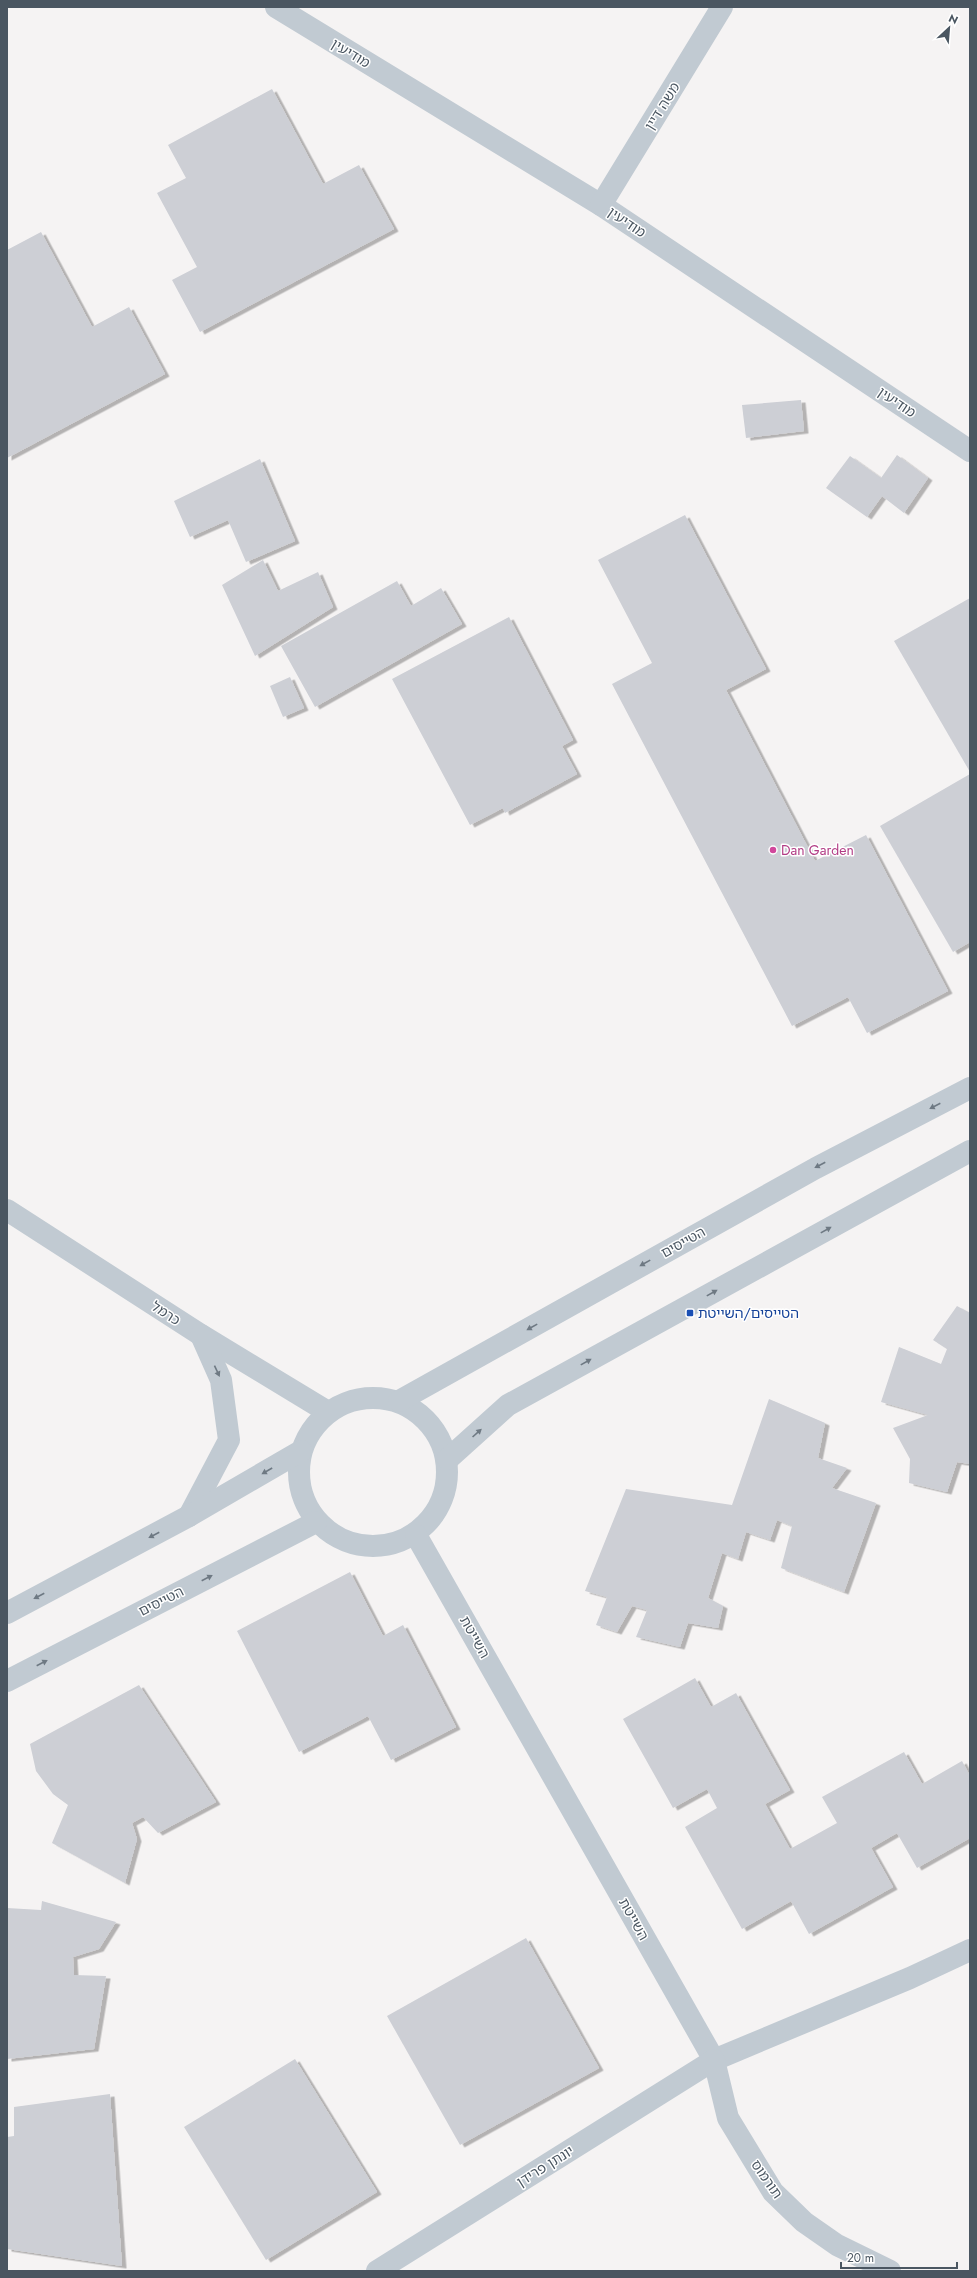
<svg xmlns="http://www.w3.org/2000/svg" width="977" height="2278" font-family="Jost,'Noto Sans Hebrew',sans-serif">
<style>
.building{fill:#cdcfd5;filter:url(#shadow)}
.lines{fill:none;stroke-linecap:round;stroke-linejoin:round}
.minor{stroke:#c1cad2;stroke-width:22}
.oneway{fill:#6e7983}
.hotel-dot{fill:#d1479c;stroke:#fff;stroke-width:1.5}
.transit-dot{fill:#1a4fb4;stroke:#fff;stroke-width:1.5}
.labels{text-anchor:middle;stroke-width:3;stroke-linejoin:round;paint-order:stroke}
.street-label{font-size:14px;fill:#4a5661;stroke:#fff}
.hotel-label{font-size:14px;fill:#b23c85;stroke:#fff;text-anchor:start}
.transit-label{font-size:14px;fill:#164399;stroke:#fff;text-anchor:start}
</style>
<defs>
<filter id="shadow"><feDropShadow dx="4.5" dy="2.5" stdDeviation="0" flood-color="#0004"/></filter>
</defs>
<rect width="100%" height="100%" fill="#f5f3f3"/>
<g class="building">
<polygon points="272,89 323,184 359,165 394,229 200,332 172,280 197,267 157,193 186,178 168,145"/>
<polygon points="41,232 92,327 129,307 165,374 7,458 7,250"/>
<polygon points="801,400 804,431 746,438 742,405"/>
<polygon points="897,455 928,478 904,513 882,496 867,517 826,488 850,456 881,478"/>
<polygon points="260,459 295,541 246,562 228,520 190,537 174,501"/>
<polygon points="685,515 766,669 726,690 815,861 866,835 948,991 867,1033 848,997 792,1026 612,684 652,663 598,560"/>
<polygon points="263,560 278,591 318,572 333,607 255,656 222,585"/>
<polygon points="397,581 411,606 441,588 462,624 315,707 281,646"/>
<polygon points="970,598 970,772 894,641"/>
<polygon points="509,617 573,740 562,746 577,774 505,813 503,808 470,825 392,679"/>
<polygon points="290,677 304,708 283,717 270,686"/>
<polygon points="970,774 970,942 953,952 880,826"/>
<polygon points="957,1306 970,1313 970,1464 957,1462 947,1492 909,1483 910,1459 893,1428 928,1415 881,1402 899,1347 941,1364 947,1349 933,1340"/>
<polygon points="769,1399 825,1423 818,1458 847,1468 832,1488 876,1503 844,1592 781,1568 792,1526 777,1520 770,1540 746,1532 738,1559 722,1553 708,1598 723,1606 718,1628 688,1623 680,1647 636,1637 647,1610 632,1606 617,1632 596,1625 607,1597 585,1591 626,1489 732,1505"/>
<polygon points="350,1572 383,1636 403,1625 456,1727 391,1760 368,1716 299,1752 237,1631"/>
<polygon points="695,1678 711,1707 736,1693 790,1790 765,1804 790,1849 837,1823 822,1797 904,1752 922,1784 962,1761 970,1776 970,1838 917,1868 897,1833 871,1848 893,1887 809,1934 791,1901 742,1929 685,1827 717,1808 707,1789 673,1808 623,1719"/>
<polygon points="139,1685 216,1802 158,1833 143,1817 132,1823 137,1839 125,1883 52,1843 68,1805 53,1794 36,1771 30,1744"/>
<polygon points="42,1901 116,1922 99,1949 73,1957 74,1975 106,1976 94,2049 7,2059 7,1908 41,1910"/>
<polygon points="526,1938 599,2068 460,2145 387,2016"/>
<polygon points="295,2059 377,2192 266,2260 184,2127"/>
<polygon points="110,2094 122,2266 7,2249 7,2137 14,2136 14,2107"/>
</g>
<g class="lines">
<g class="minor">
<polyline points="276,7 601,205 970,451"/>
<polyline points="601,205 722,7"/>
<polyline points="7,1210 201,1335 328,1412"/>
<circle cx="373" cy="1472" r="74"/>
<polyline points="399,1401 816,1168 970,1088"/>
<polyline points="448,1459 508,1405 970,1151"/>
<polyline points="189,1516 229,1440 221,1380 201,1335"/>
<polyline points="416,1535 714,2060 910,1978 970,1950"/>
<polyline points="7,1613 189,1516 301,1451"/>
<polyline points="7,1681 316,1522"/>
<polyline points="377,2271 714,2060 728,2118 773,2192 804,2222 837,2245 890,2271"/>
</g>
</g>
<defs><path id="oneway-solid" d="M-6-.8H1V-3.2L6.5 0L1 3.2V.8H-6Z"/></defs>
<g class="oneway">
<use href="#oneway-solid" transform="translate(935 1106) rotate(153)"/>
<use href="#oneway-solid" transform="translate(820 1165) rotate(152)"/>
<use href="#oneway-solid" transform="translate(826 1230) rotate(-29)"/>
<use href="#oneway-solid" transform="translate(645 1263) rotate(151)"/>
<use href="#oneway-solid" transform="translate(712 1293) rotate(-29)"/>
<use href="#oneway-solid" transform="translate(532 1327) rotate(151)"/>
<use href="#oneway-solid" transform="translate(586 1362) rotate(-29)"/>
<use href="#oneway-solid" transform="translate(217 1371) rotate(65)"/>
<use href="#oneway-solid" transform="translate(477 1433) rotate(-42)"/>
<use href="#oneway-solid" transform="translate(267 1471) rotate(150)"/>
<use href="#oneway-solid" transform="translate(154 1535) rotate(152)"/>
<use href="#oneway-solid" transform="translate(207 1578) rotate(-27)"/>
<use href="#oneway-solid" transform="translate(39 1596) rotate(152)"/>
<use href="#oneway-solid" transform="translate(42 1663) rotate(-27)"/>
</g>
<circle class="hotel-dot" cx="773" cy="850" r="4"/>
<rect class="transit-dot" x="686" y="1309" width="8" height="8" rx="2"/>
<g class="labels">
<g class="street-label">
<text transform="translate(351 53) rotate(31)" y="5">מודיעין</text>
<text transform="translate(662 106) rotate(-58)" y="5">משה דיין</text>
<text transform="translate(627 222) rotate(34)" y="5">מודיעין</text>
<text transform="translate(897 402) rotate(34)" y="5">מודיעין</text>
<text transform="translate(683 1242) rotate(-29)" y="5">הטייסים</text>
<text transform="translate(166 1313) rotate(33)" y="5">כרמל</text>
<text transform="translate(161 1601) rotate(-27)" y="5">הטייסים</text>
<text transform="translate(475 1637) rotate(61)" y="5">השייטת</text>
<text transform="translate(634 1919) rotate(61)" y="5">השייטת</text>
<text transform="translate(545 2166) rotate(-32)" y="5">יונתן פרידן</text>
<text transform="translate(767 2179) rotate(55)" y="5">תורמוס</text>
</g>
<g class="hotel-label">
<text x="781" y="855">Dan Garden</text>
</g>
<g class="transit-label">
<text x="698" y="1318">הטייסים/השייטת</text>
</g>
</g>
<rect width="977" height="2278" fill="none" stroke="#4a5661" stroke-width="16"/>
<g transform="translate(949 28) rotate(26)" stroke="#ffffff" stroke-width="3" paint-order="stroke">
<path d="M0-3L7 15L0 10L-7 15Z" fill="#4a5661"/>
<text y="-6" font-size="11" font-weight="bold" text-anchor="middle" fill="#4a5661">N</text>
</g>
<path d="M841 2262v6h116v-6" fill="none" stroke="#4a5661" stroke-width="2"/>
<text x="847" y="2262" font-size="12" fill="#4a5661" stroke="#ffffff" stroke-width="3" paint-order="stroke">20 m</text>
</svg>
